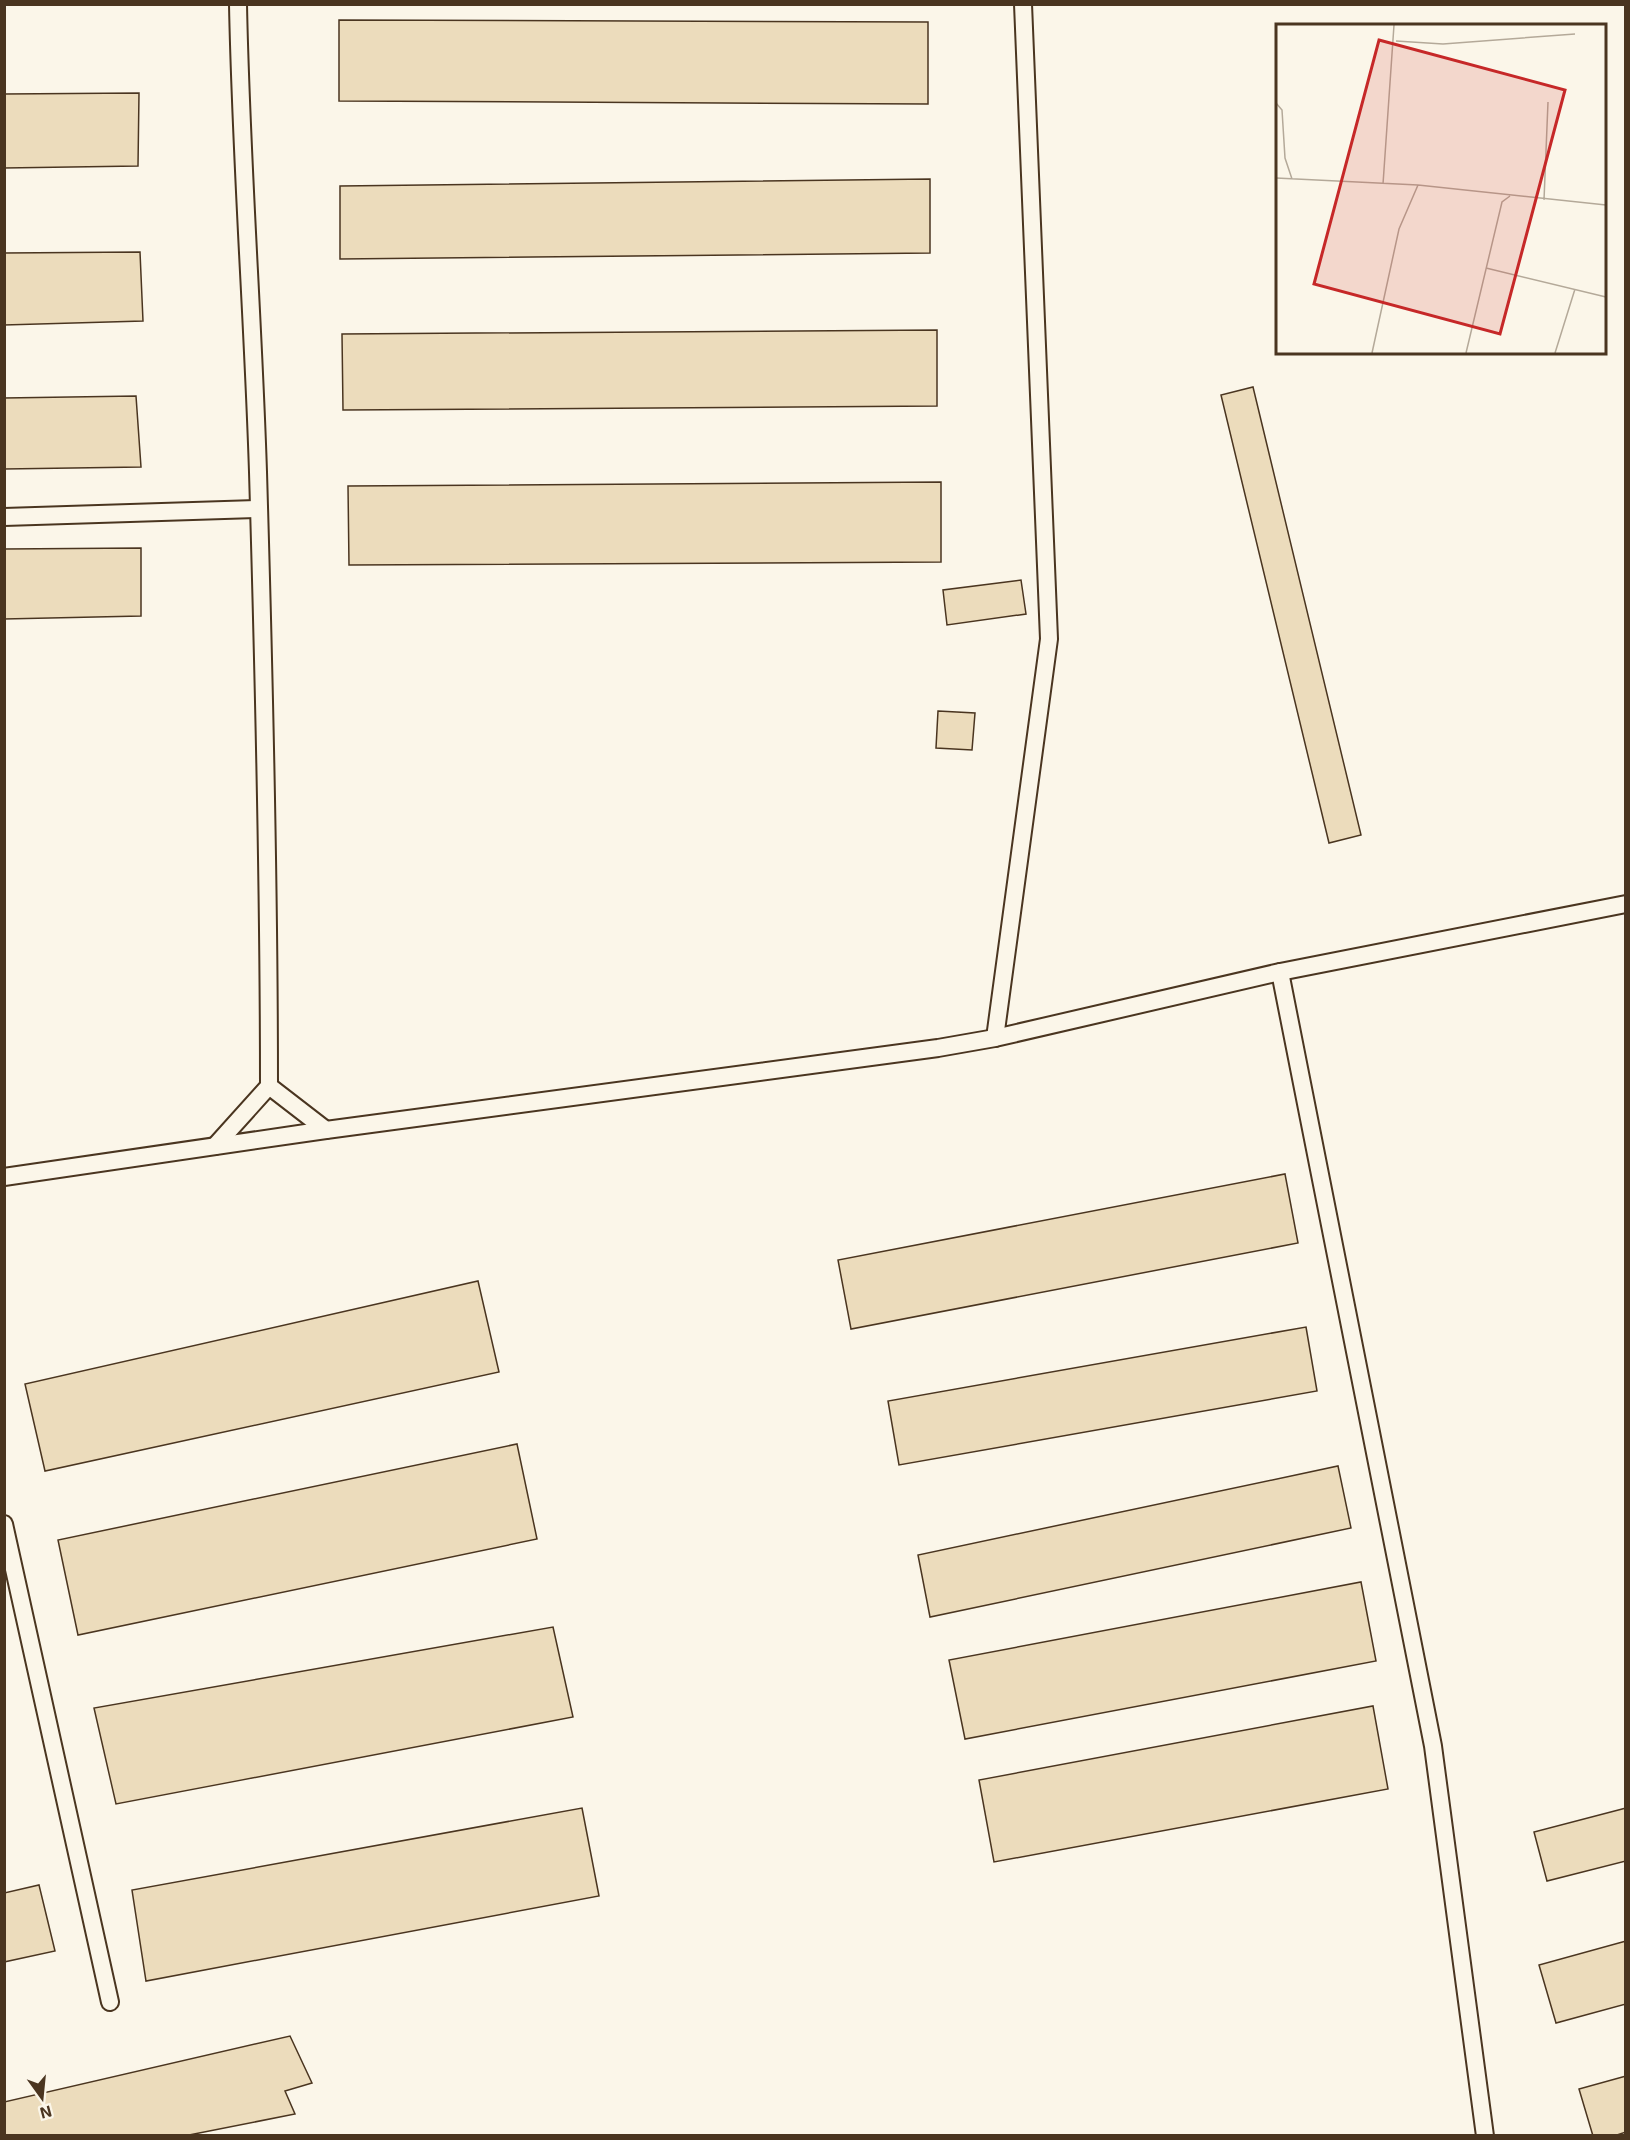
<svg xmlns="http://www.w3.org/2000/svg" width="1630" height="2140" font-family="'Exo 2',sans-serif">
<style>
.building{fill:#ecdcbc;stroke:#4a3520;stroke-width:1.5}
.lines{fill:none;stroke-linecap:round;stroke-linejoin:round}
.service-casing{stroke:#4a3520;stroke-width:20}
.service{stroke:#fbf6e9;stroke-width:16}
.inset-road{fill:none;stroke:#b4a999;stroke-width:1.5}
.view{fill:#c62828;fill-opacity:0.15;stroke:#c62828;stroke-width:3}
.inset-edge{fill:none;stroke:#4a3520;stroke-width:3}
</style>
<rect width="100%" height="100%" fill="#fbf6e9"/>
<g class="building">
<polygon points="339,20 928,22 928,104 339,101"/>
<polygon points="139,93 138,166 4,168 4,94"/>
<polygon points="930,179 930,253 340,259 340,186"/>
<polygon points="140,252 143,321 4,325 4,253"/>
<polygon points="937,330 937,406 343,410 342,334"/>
<polygon points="1253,387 1361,835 1329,843 1221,395"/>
<polygon points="136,396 141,467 4,469 4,398"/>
<polygon points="941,482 941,562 349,565 348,486"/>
<polygon points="141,548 141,616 4,619 4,549"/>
<polygon points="1021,580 1026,614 947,625 943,590"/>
<polygon points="938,711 975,713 972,750 936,748"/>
<polygon points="1285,1174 1298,1243 851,1329 838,1260"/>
<polygon points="478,1281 499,1372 45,1471 25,1384"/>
<polygon points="1306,1327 1317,1391 899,1465 888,1401"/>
<polygon points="517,1444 537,1539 78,1635 58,1540"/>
<polygon points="1338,1466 1351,1528 930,1617 918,1555"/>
<polygon points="1361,1582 1376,1661 965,1739 949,1660"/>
<polygon points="553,1627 573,1717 116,1804 94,1708"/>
<polygon points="1373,1706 1388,1789 994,1862 979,1780"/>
<polygon points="582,1808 599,1896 146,1981 132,1890"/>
<polygon points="1626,1808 1626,1861 1547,1881 1534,1832"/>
<polygon points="39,1885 55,1951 4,1962 4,1893"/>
<polygon points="1626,1941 1626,2004 1556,2023 1539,1965"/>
<polygon points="290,2036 312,2083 285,2091 295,2114 184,2136 4,2136 4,2102"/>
<polygon points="1626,2076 1626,2132 1614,2136 1593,2136 1579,2089"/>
</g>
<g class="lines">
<g class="service-casing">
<g id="service">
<polyline points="4,517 259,509"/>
<polyline points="1280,972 1433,1746 1485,2136"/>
<polyline points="995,1038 1049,639 1023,4"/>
<polyline points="269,1086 326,1130"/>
<path d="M215,1146L269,1086C269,881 264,676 258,472C253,316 241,160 238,4"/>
<polyline points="4,1177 326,1130 938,1048 995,1038 1280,972 1626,904"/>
<polyline points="4,1524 110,2002"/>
</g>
</g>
<use href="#service" class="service"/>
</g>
<g transform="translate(1276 24)">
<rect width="330" height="330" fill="#fbf6e9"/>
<path class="inset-road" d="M120,17L167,20L299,10M0,79L6,86L9,134L16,155M0,154L142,161L330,181M107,160L118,1M268,176L272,78M210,244L330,273M96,329L123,205L142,161M190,329L226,178L234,172M279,329L299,265"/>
<path class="view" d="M103,16L289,66L224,310L38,260Z"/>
<rect width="330" height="330" class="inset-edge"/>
</g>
<rect width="1630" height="2140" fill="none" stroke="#4a3520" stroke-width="12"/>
<g transform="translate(42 2098) rotate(165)" stroke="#fbf6e9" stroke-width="4.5" paint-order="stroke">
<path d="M0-4.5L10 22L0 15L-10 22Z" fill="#4a3520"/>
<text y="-9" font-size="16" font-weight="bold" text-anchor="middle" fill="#4a3520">N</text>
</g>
</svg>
